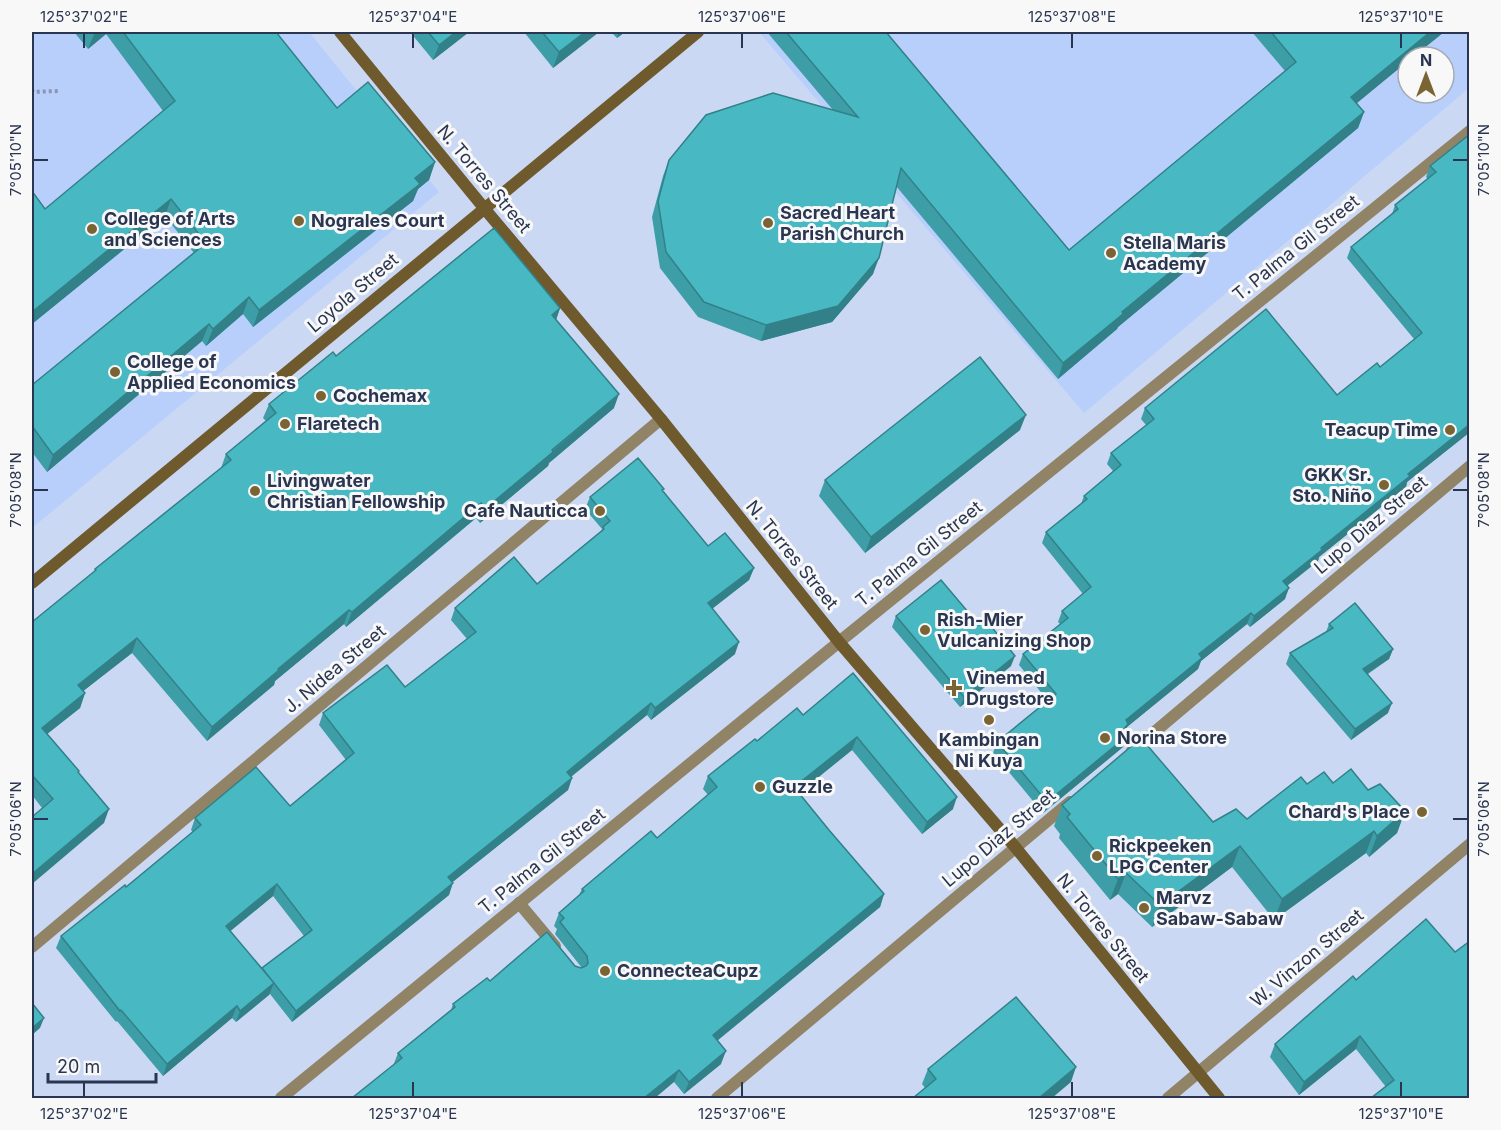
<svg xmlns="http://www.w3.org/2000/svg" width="1501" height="1130" font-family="Inter,sans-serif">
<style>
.built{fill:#b9cffb;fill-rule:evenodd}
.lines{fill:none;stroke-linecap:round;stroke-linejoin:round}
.path{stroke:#8996b1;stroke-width:4;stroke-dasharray:3 3;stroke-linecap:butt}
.lane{stroke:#918365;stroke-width:12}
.street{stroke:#918365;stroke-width:12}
.secondary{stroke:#6f5a2d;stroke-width:12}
.wall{fill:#3e9ea8;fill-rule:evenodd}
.shaded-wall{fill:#328188}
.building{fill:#48b8c3;stroke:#328188;stroke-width:1.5}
.ticks{fill:none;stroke:#2a3651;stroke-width:2}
.poi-dot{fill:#7a6433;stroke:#f8f8f8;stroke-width:2}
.labels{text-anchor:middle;stroke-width:6;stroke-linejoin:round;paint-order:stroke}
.street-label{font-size:18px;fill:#2a3651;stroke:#f8f8f8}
.poi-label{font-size:18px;font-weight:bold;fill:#2a3651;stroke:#f8f8f8;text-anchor:start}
.neatline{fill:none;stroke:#2a3651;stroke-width:2}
.ticks-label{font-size:15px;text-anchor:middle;fill:#2a3651}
</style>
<rect width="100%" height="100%" fill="#cad8f3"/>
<g class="built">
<polygon points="32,32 309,32 439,192 32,528"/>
<path d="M759,32H1469V88L1084,413ZM1408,57H1444V93H1408Z"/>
</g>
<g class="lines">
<polyline class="path" points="32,90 33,92 58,91"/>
<polyline class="lane" points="519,903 555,946"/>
<g class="street">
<polyline points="1132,751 1470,466"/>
<polyline points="32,947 661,419"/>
<polyline points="281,1098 839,642 1470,131"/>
<polyline points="717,1098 1070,802"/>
<polyline points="1168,1098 1470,844"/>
</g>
<g class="secondary">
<polyline points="340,32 484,208 661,419 839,642 1016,848 1219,1098"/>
<polyline points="32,583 698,32"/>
</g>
</g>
<g class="wall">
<polygon points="74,32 276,32 337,108 435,162 429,180 418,189 413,201 253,327 243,314 206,346 202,341 47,472 32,452 32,385 194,253 165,216 32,324 32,191 45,209 163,111 106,34 88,49"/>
<polygon points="410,32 469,32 433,60"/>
<polygon points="524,32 599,32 553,68"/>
<polygon points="611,32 625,32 617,38"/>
<polygon points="767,32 886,32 1069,250 1285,71 1252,32 1444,32 1356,103 1364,112 1358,128 1118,327 1117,329 1058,379 896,186 873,274 832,322 761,341 698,317 660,268 652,217 663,176 669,160 833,110"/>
<polygon points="1470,134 1470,432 1407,482 1406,487 1319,557 1318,561 1287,586 1285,599 1250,627 1247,624 1201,661 1198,669 1127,727 1125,734 1127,736 1123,747 1043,813 993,753 997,742 1048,701 1019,665 1023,654 1060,624 1058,622 1062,611 1083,594 1042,543 1046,532 1081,504 1084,496 1113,471 1107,464 1111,453 1146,425 1141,419 1145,408 1337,395 1380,367 1414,339 1347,258 1351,247 1392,214 1395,205 1428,179 1426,177 1430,166"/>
<polygon points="560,308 556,320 614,408 549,463 548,466 480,523 476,518 346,627 344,624 275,681 274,685 207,741 132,653 83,691 85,693 80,708 47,734 79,771 79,773 104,823 42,808 32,795 32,622 94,573 95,569 221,468 226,454 266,421 263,418 269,404 336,356"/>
<polygon points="1020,430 865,553 819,496 825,480"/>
<path d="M663,491L708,546L754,568L749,580L712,609L735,654L651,720L647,715L571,777L572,778L568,790L452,882L449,895L292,1022L270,994L236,1022L232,1018L163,1076L117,1021L116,1022L56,948L61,936L126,887L193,832L191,830L195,818L290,806L346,760L319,725L323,713L405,687L467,639L451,620L455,608L537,584L601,531L602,529L585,509L590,497ZM273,896L304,936L262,969L230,931Z"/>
<polygon points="896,616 1011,666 960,707 892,627"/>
<polygon points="1329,624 1393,649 1389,659 1368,674 1388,713 1351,740 1286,664 1290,653 1326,632"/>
<polygon points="853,673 953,809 922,834 852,750 799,793 829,830 884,894 880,907 717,1041 721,1064 684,1094 674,1082 393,1066 398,1053 451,1010 453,1004 490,981 582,968 555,934 557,929 554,926 559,913 579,895 582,889 657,838 708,795 703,789 708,776 757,741 803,715"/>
<polygon points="1333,783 1368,790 1405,811 1397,833 1369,857 1366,853 1274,920 1232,867 1152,927 1118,894 1110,900 1059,838 1060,834 1054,826 1062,805 1213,822 1247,819 1307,784"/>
<polygon points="1356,980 1470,1098 1386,1087 1356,1049 1299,1095 1270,1057 1275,1044"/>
<polygon points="928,1069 1071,1082 925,1088 922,1084"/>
</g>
<g class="shaded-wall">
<polygon points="95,32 107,32 106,34 88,49"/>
<polygon points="456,32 469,32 433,60 439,45"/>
<polygon points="585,32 599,32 553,68 559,52"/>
<polygon points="619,32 625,32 617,38"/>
<polygon points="1430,32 1444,32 1413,57 1408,57 1408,61 1345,113 1351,97"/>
<polygon points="1364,112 1358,128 1118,327 1117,329 1058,379 1063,363 1122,312"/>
<polygon points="435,162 429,180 418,189 413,201 253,327 259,310"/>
<polygon points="171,199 165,216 32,324 32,312"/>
<polygon points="879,258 873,274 832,322 761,341 766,325"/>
<polygon points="249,297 243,314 206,346 213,329"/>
<polygon points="560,308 555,323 552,315"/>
<polygon points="209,324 202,341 47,472 53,455"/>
<polygon points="619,394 614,408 549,463 548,466 480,523 486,508"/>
<polygon points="1026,415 1020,430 865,553 871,537"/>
<polygon points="1470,424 1470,432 1407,482 1406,487 1319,557 1318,561 1279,592 1283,581 1321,548 1408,474"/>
<polygon points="481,503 476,518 346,627 352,612"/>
<polygon points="754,568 749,580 704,615 708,603"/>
<polygon points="1289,588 1285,599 1250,627 1254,616"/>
<polygon points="349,610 344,624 275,681 274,685 207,741 212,727 278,669"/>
<polygon points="1251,613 1247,624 1201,661 1198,669 1127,727 1124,735 1123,731 1126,720 1199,654"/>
<polygon points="137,638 132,653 73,699 78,685"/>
<polygon points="739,642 735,654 651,720 655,708"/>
<polygon points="1393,649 1389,659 1359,679 1363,669"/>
<polygon points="1015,656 1011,666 960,707 964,697"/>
<polygon points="85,693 80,708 37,742 42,728"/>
<polygon points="651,703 647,715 563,783 567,772"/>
<polygon points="1392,703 1388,713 1351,740 1355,729"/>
<polygon points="1127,736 1123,747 1043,813 1047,802"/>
<polygon points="857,737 852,750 790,800 794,787"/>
<polygon points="572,778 568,790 444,889 448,877"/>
<polygon points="957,797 953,809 922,834 927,822"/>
<polygon points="109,809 104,823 32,884 32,874"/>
<polygon points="1405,811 1397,833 1369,857 1377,836"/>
<polygon points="1374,831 1366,853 1274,920 1282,899"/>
<polygon points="1240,846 1232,867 1152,927 1160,905"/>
<polygon points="1126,873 1118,894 1110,900 1118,879"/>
<polygon points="453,883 449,895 292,1022 296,1011"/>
<polygon points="277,884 273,896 222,938 226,926"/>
<polygon points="884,894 880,907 708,1048 713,1035"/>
<polygon points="274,983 269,995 236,1022 240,1011"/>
<polygon points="237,1006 232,1018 163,1076 167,1064"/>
<polygon points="44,1018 40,1028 32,1035 32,1028"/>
<polygon points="1360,1036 1356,1049 1299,1095 1304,1082"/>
<polygon points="726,1051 721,1064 684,1094 689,1082"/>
<polygon points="1076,1067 1071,1082 1052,1098 1039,1098"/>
<polygon points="679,1070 674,1082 655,1098 644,1098"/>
</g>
<g class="building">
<polygon points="123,32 276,32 337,108 368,82 435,162 415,178 420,184 259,310 249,297 213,329 209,324 53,455 32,426 32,385 206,243 171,199 32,312 32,191 45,209 175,101"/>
<polygon points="428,32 456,32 439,45"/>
<polygon points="542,32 585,32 559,52"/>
<polygon points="786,32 886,32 1069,250 1296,62 1271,32 1430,32 1351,97 1364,112 1122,312 1123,314 1063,363 901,168 879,258 838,306 766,325 704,302 666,252 658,201 669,160 706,115 773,93 858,117"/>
<polygon points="1470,134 1470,424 1408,474 1410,476 1321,548 1322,550 1283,581 1289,588 1254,616 1251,613 1199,654 1202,658 1126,720 1128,724 1122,731 1127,736 1047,802 997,742 1056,694 1023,654 1068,618 1062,611 1091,587 1046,532 1087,499 1084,496 1121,465 1111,453 1154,419 1145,408 1266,309 1337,395 1377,363 1380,367 1422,333 1351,247 1398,209 1395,205 1436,172 1430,166"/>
<polygon points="494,228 560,308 552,315 619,394 552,450 553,452 486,508 481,503 352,612 349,610 278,669 279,670 212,727 137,638 78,685 85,693 42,728 79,771 78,772 109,809 32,874 32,817 53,799 32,775 32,622 96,570 95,569 231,460 226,454 276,413 269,404 333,352 336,356"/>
<polygon points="980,357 1026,415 871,537 825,480"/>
<polygon points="638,458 664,489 662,490 708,546 725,533 754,568 708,603 739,642 655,708 651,703 567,772 572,778 448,877 453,883 296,1011 262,968 312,930 277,884 226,926 274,983 240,1011 237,1006 167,1064 121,1010 120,1011 61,936 125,885 126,887 201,825 195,818 256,767 290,806 354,753 323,713 387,665 405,687 476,632 455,608 514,557 537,584 604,529 603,527 610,521 590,497"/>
<polygon points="941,580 979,625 986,620 1015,656 964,697 896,616"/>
<polygon points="1355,603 1393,649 1363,669 1392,703 1355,729 1290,653 1333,628 1329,624"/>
<polygon points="853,673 957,797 927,822 857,737 794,787 829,830 884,894 713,1035 726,1051 689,1082 679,1070 644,1098 352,1098 402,1058 398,1053 455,1007 453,1004 487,978 490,981 547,932 575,966 581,968 586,966 588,963 587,956 560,922 564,918 559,913 584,891 582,889 651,831 657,838 717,787 708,776 755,739 757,741 797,708 803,715"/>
<polygon points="1141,738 1213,822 1236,809 1247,819 1301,777 1307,784 1324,772 1333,783 1351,769 1368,790 1380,784 1405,811 1377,836 1374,831 1282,899 1240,846 1160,905 1126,873 1118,879 1067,817 1070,814 1062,805"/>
<polygon points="1426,919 1455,952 1470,941 1470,1098 1371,1098 1394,1080 1360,1036 1304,1082 1275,1044 1353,976 1356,980"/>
<polygon points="1016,997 1076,1067 1039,1098 913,1098 936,1079 928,1069"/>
<polygon points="32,1003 44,1018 32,1028"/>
</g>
<path class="ticks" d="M84,33V48M413,33V48M742,33V48M1072,33V48M1401,33V48M33,160H48M1453,160H1468M33,490H48M1453,490H1468M33,819H48M1453,819H1468M84,1082V1097M413,1082V1097M742,1082V1097M1072,1082V1097M1401,1082V1097"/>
<g class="poi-dot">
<circle cx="299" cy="221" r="6"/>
<circle cx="768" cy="223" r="6"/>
<circle cx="92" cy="229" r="6"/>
<circle cx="1111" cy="253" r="6"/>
<circle cx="115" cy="372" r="6"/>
<circle cx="321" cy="396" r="6"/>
<circle cx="285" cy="424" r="6"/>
<circle cx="1450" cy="430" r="6"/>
<circle cx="1384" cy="485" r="6"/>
<circle cx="255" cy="491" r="6"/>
<circle cx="600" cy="511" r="6"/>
<circle cx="925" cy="630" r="6"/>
<path d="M951 679h6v6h6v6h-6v6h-6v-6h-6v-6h6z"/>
<circle cx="989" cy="720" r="6"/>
<circle cx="1105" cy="738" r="6"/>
<circle cx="760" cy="787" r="6"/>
<circle cx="1422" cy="812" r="6"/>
<circle cx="1097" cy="856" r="6"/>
<circle cx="1144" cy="908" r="6"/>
<circle cx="605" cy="971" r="6"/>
</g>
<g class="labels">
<g class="street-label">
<text transform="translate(484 179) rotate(50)" y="6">N. Torres Street</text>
<text transform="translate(1296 248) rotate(-39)" y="6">T. Palma Gil Street</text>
<text transform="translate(353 293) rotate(-40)" y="6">Loyola Street</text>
<text transform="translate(1371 525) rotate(-40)" y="6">Lupo Diaz Street</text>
<text transform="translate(919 554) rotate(-39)" y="6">T. Palma Gil Street</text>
<text transform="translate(792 555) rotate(51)" y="6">N. Torres Street</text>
<text transform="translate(335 669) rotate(-40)" y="6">J. Nidea Street</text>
<text transform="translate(999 838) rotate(-40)" y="6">Lupo Diaz Street</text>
<text transform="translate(542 861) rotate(-39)" y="6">T. Palma Gil Street</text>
<text transform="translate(1103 928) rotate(51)" y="6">N. Torres Street</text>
<text transform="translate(1307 958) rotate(-40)" y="6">W. Vinzon Street</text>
</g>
<g class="poi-label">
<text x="780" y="219">Sacred Heart<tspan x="780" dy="21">Parish Church</tspan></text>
<text x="104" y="225">College of Arts<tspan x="104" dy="21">and Sciences</tspan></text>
<text x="311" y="227">Nograles Court</text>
<text x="1123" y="249">Stella Maris<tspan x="1123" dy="21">Academy</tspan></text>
<text x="127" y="368">College of<tspan x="127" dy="21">Applied Economics</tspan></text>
<text x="333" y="402">Cochemax</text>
<text x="297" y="430">Flaretech</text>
<text x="1438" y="436" text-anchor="end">Teacup Time</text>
<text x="1372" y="481" text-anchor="end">GKK Sr.<tspan x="1372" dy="21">Sto. Niño</tspan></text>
<text x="267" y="487">Livingwater<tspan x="267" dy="21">Christian Fellowship</tspan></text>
<text x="588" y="517" text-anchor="end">Cafe Nauticca</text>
<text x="937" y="626">Rish-Mier<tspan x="937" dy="21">Vulcanizing Shop</tspan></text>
<text x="966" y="684">Vinemed<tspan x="966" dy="21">Drugstore</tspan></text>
<text x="1117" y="744">Norina Store</text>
<text x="989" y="746" text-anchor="middle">Kambingan<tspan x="989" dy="21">Ni Kuya</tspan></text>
<text x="772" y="793">Guzzle</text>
<text x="1410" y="818" text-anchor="end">Chard's Place</text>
<text x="1109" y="852">Rickpeeken<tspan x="1109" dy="21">LPG Center</tspan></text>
<text x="1156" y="904">Marvz<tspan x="1156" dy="21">Sabaw-Sabaw</tspan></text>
<text x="617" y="977">ConnecteaCupz</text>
</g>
</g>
<rect width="1501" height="1130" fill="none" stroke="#f8f8f8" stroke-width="66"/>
<g transform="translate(1426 75)"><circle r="28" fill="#f8f8f8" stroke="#a6aab5" stroke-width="1.5"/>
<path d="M0-4.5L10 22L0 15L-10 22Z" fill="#7a6433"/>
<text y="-9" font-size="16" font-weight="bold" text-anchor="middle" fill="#2a3651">N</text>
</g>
<path d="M48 1073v9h108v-9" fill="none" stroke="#2a3651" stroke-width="3"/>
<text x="57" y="1073" font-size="18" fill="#2a3651" stroke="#f8f8f8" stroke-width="4.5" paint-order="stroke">20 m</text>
<rect x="33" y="33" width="1435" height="1064" class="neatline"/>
<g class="ticks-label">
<text x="84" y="22">125°37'02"E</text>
<text x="413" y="22">125°37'04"E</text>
<text x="742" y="22">125°37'06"E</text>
<text x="1072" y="22">125°37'08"E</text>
<text x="1401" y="22">125°37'10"E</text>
<text transform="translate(16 160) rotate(-90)" y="5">7°05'10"N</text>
<text transform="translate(1484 160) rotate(-90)" y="5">7°05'10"N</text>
<text transform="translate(16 490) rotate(-90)" y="5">7°05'08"N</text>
<text transform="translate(1484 490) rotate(-90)" y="5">7°05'08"N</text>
<text transform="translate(16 819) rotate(-90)" y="5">7°05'06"N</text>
<text transform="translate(1484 819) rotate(-90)" y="5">7°05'06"N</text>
<text x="84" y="1119">125°37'02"E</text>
<text x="413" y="1119">125°37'04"E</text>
<text x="742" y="1119">125°37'06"E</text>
<text x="1072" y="1119">125°37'08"E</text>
<text x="1401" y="1119">125°37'10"E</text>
</g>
</svg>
